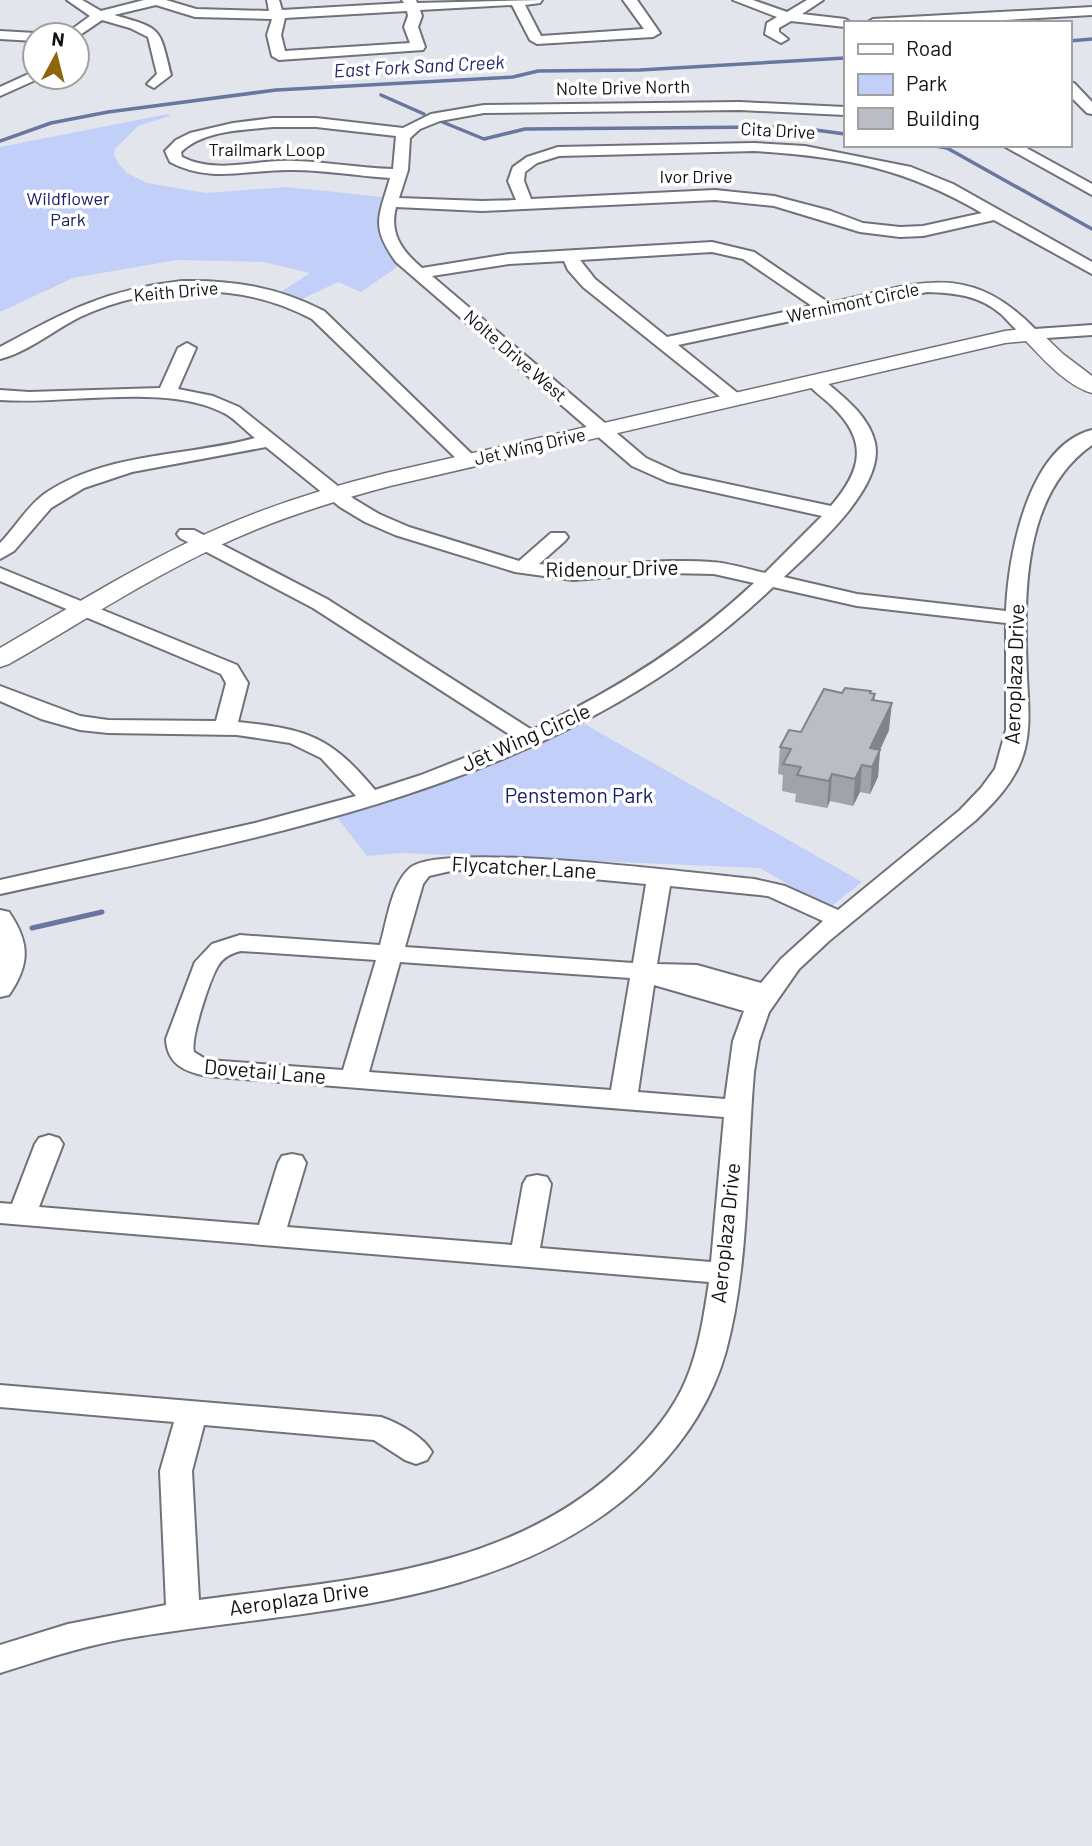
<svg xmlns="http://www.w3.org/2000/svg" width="1092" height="1846" font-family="Barlow,sans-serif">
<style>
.green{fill:#c2cff8}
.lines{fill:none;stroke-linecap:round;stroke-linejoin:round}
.stream-far1{stroke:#69769f;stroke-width:3.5}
.stream{stroke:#69769f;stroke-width:5}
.minor-casing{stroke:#707279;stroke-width:4}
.major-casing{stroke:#707279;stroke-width:3}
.minor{fill:#fff;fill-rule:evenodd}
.major{fill:#fff;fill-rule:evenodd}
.wall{fill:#a0a3a9}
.shaded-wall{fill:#828489}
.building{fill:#babdc4;stroke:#828489;stroke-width:2}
.labels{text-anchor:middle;stroke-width:7;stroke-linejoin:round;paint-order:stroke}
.far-street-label{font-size:18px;fill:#101113;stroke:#fff}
.far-park-label{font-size:18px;fill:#172063;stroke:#fff}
.far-water-label{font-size:19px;font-style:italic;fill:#1e296d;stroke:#fff}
.street-label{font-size:21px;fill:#101113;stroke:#fff}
.park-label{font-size:21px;fill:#172063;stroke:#fff}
</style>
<rect width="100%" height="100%" fill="#e3e5ed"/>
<g class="green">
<path d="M168,114L170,116L138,126L115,149L114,155L118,163L127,173L147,183L206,193L286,187L383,197C372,226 379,243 400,265L361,292L338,282L300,300L279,293L310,273L263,262L177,260L73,278L0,312V147Z"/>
<path d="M581,722L862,882L829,908L760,868L401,853L367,856L336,816C420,797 504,759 581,722Z"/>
</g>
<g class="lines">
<g class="stream-far1">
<polyline points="1069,41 1092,39"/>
<polyline points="381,95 424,114"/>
<polyline points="440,121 484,139 525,129 779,127"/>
<polyline points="808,129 845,134"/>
<polyline points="0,141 51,123 108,112 276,90 513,77 538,71 640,70 845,58"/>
<polyline points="929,145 947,148 1092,229"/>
</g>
<polyline class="stream" points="32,928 102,912"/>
<g class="minor-casing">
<g id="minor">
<path d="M67,0H82L101,11L144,0H166L196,9L269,11L267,0H279L282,10L404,3L402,0H416L417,3L542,0L540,3L525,5L541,36L644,29L623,0H637L660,33L653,37L537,44L530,40L512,5L420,10L422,16L418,27L425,47L423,50L279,60L272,56L267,35L272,19L195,17L156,5L114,15C163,29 159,27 171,75L154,88L147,84L157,74L148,37L130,28L102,20L77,37L64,35L90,16ZM407,11L408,16L404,27L410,43L285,51L281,35L285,18Z"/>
<polygon points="733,0 753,0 787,12 807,0 823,0 802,14 845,19 852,23 845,23 845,27 791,21 779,28 779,32 788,39 781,43 765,34 767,23 777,17"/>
<polygon points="1092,7 1092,15 951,23 866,23 873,19"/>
<polygon points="0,31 35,33 40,35 35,35 35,41 0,39"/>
<polygon points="35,71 35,77 40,78 0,96 0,87"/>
<polygon points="1069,82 1074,83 1092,102 1092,114 1087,113 1069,95"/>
<path d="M740,102L845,107V115L740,110L484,113L440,121L420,129L410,138L408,170L399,198L482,201L516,200L508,181L513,167L527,157L558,147L754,143L805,146L911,167L953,184L1092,262V274L994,220L923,236L900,237L860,232L774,206L715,200L482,211L396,207C389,234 402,251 422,268L509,254L712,242L754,252L829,303C914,285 966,258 1035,329L1092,325V335L1031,339C1019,336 1010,322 1001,314C979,295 955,293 927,292L678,345L740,395L743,399L734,404L728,403L583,287L568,270L564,261L509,264L432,276L646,458L681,474L831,506C861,471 869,442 833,407C824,398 813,391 805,381L808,377H820C841,395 869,415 875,443C885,488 813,549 784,577L857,594L1006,611C1008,555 1028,446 1092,430V445C1021,495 1024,597 1027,676C1028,704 1032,733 1021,761C1012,784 994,803 976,820L829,941L799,969L769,1012L759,1041L754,1072C746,1164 750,1262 726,1351C713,1398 685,1441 651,1475C517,1608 316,1608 141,1636C93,1643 47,1658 0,1673V1645L68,1624L166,1605L160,1471L174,1422L0,1407V1385L381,1417C398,1423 423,1436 432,1452L427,1460L416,1464L405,1460L374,1440L204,1425L192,1471L199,1600C349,1579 511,1573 626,1461C650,1438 673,1411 686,1380C699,1349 704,1315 709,1282L0,1223V1203L12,1204L35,1144L39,1138L49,1135L59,1138L63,1144L39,1207L259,1225L278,1163L282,1156L292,1154L302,1156L306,1163L287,1227L512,1245L523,1184L527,1177L537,1175L547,1177L551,1184L540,1248L711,1262L724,1117L207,1076C185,1072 167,1064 166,1039L195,962L212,944L240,935L380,945C387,922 391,883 411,867C447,841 698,874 754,879L785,886L838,910L960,810L981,788L995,769L1006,730V623L857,606L773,587C565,787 271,835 0,894V880L255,823L356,796L321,758L290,743L237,735L108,733L80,730L41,719L0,701V686L80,716L108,720L216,721L226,683L221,674L0,581V568L237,665L248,683L238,722C307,729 330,736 375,790L421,775L515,738L313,608L180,538L177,534L180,530H194L327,599L532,730C614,691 688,645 754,583L714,574L668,573L573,580L515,572L395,535L365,522L340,507L266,447L132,472L84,488L51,508L14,551L0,559V543C15,528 26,508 43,495C104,452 186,457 255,438C246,431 236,420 226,414C168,382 66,405 0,400V390L29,392L160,388L178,348L187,343L196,348L178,389L213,396L239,407L354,499L379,514L409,527L519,561L551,533H565L568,537L565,541L539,564C597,571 654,557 712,562C729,563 747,569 765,573L822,516L668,482L632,466L396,262C370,226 379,217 390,178C357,176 325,170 292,170C249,169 211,184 170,162L165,151L176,140L190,133L233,123L273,118H316L403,128L431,114L484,105ZM273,127H316L396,136L393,169C360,168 327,162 295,161C256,159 218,175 182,157L181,152C204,130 244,130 273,127ZM754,151C844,157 903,167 982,213L923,226L900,227L863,223L831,211L774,196L715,190L531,199L524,181L525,172L537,163L559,156ZM712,252L743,259L812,306L667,337L595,279L580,260ZM455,870L507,871L646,884L633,963L405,947L423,884L429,876ZM670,886L768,896L823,921L781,959L761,983L697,965L657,964ZM241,951L376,960L343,1070L207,1060L194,1052C190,1039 210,979 218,966C223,957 232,953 241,951ZM400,962L630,978L611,1090L369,1072ZM654,985L744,1011L733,1041L725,1099L638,1092Z"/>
<polygon points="1002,145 1021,145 1092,184 1092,195"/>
<path d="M182,281C233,280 278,287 324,311L479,461L470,467L463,465L312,319C241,281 153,283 80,317C54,330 28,352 0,359V347C67,311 104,290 182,281Z"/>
<path d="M0,910L9,912C30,943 30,964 9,995L0,997Z"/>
</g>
</g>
<g class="major-casing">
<path id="major" d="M1031,328L1038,330L1063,354L1092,376V393C1067,386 1043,359 1026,341L1005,343L390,486C330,502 270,521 214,548C143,582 77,625 9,664L0,667V648C64,611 128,571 195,539C256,510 321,489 386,473L1005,331Z"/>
</g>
<use href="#minor" class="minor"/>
<use href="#major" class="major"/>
</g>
<polygon class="wall" points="842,693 875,694 875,700 889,730 880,750 878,777 870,794 860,792 853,806 830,801 827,808 795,802 796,794 782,791 783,775 778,774 780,747 801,732"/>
<g class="shaded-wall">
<polygon points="892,703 889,730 872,767 870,748"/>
<polygon points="880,750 878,777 870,794 872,767"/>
<polygon points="862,765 860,792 853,806 855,779"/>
<polygon points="832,774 830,801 827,808 829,781"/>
</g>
<polygon class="building" points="845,688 871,691 870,693 875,694 872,700 892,703 870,748 880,750 872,767 862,765 855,779 832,774 829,781 797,775 801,767 783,764 791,749 780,747 789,730 801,732 824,689 842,693"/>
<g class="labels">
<g class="far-street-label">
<text transform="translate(623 88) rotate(-1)" y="6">Nolte Drive North</text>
<text transform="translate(778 131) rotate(3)" y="6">Cita Drive</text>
<text x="267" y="156">Trailmark Loop</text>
<text x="696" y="183">Ivor Drive</text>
<text transform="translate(176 292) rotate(-5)" y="6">Keith Drive</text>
<text transform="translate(853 303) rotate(-12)" y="6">Wernimont Circle</text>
<text transform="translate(515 356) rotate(41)" y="6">Nolte Drive West</text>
<text transform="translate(530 447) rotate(-13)" y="6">Jet Wing Drive</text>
</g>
<g class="far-park-label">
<text x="68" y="205">Wildflower<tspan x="68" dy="21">Park</tspan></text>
</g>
<g class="far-water-label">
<text transform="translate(419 66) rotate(-3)" y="7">East Fork Sand Creek</text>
</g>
<g class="street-label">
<text transform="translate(612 569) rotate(-1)" y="7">Ridenour Drive</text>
<text transform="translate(1015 674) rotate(-88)" y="7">Aeroplaza Drive</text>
<text transform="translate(526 738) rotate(-24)" y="7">Jet Wing Circle</text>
<text transform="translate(524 868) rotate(3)" y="7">Flycatcher Lane</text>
<text transform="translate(265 1072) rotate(5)" y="7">Dovetail Lane</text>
<text transform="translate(726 1233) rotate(-84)" y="7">Aeroplaza Drive</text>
<text transform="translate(299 1599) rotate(-8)" y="7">Aeroplaza Drive</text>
</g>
<g class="park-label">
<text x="579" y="803">Penstemon Park</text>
</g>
</g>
<rect x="844" y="21" width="228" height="126" fill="#ffffff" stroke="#9fa0a1" stroke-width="2"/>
<rect x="858" y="44" width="35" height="10" fill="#ffffff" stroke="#9fa0a1" stroke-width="2"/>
<text x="906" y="56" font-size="21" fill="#101113">Road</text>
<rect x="858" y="74" width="35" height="21" fill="#c2cff8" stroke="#9fa0a1" stroke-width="2"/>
<text x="906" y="91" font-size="21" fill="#101113">Park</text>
<rect x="858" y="108" width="35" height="21" fill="#babdc4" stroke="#9fa0a1" stroke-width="2"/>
<text x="906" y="126" font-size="21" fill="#101113">Building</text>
<g transform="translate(56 56) rotate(7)"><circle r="33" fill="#ffffff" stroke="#9fa0a1" stroke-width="2"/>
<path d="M0-5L12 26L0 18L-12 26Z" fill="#90660d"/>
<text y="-10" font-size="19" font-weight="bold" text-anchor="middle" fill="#101113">N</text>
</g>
</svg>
